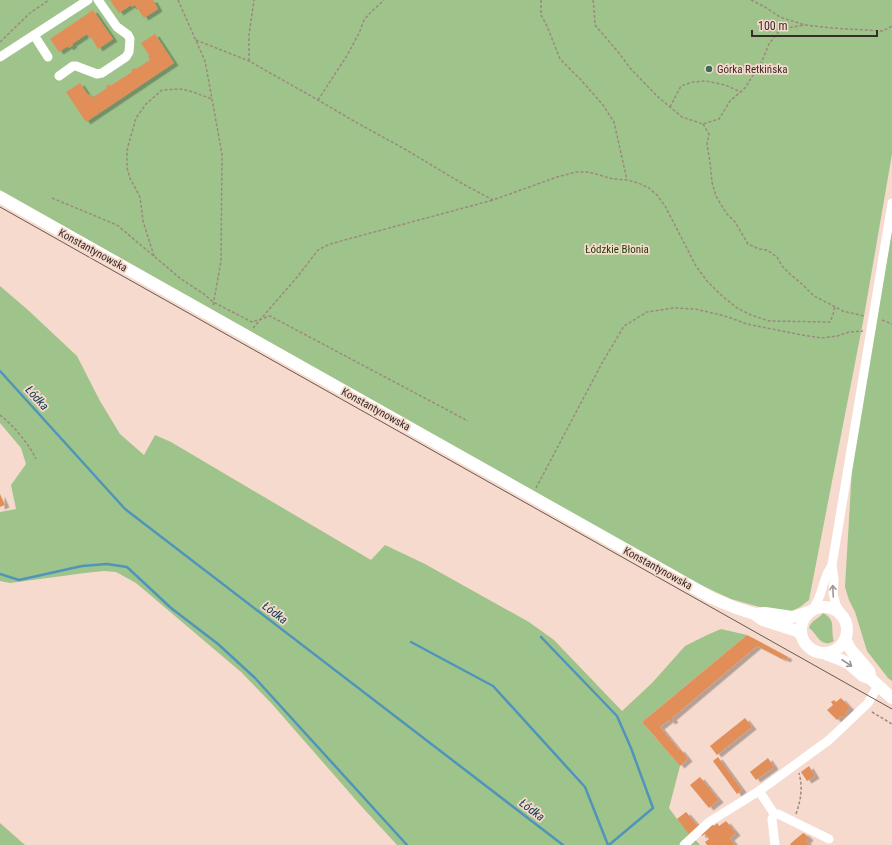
<svg xmlns="http://www.w3.org/2000/svg" width="892" height="845" font-family="'Roboto Condensed',sans-serif">
<style>
.green{fill:#9fc48b}
.lines{fill:none;stroke-linecap:round;stroke-linejoin:round}
.stream{stroke:#5095b9;stroke-width:2.5}
.building{fill:#e18e59;filter:url(#shadow)}
.path{stroke:#9c887f;stroke-width:1.5;stroke-dasharray:3 2;stroke-linecap:butt}
.minor{stroke:#fff;stroke-width:9}
.major{stroke:#fff;stroke-width:12}
.tram{stroke:#675851;stroke-width:1}
.oneway{stroke:#9c9694}
.poi-dot{fill:#376f57;stroke:#f6dacd;stroke-width:1.5}
.labels{text-anchor:middle;stroke-width:3.5;stroke-linejoin:round;paint-order:stroke}
.poi-label{font-size:11px;fill:#382d28;stroke:#f6dacd;text-anchor:start}
.park-label{font-size:11px;fill:#1f4005;stroke:#f6dacd}
.street-label{font-size:11px;fill:#382d28;stroke:#f6dacd}
.water-label{font-size:12px;font-style:italic;fill:#0c3a4f;stroke:#f6dacd}
</style>
<defs>
<filter id="shadow"><feDropShadow dx="4.5" dy="2.5" stdDeviation="0" flood-color="#0004"/></filter>
</defs>
<rect width="100%" height="100%" fill="#f6dacd"/>
<g class="green">
<polygon points="0,0 892,0 892,154 863,322 809,600 800,607 790,612 777,612 731,599 688,579 0,190"/>
<polygon points="892,229 892,681 888,678 867,651 855,612 849,600 845,587 852,468"/>
<polygon points="0,286 28,310 77,356 100,401 120,434 144,455 155,435 171,442 371,560 385,545 425,564 529,622 554,640 622,711 652,683 685,646 707,635 721,629 747,635 642,722 680,766 669,808 677,819 700,845 397,845 362,807 272,704 241,672 136,583 116,572 104,571 85,573 10,583 0,581 0,512 16,509 11,485 26,464 21,448 0,423"/>
<path d="M823,613C837,620 830,629 834,641C820,649 818,634 809,628C811,620 819,619 823,613Z"/>
<polygon points="0,823 25,845 0,845"/>
</g>
<g class="lines">
<g class="stream">
<polyline points="0,371 125,509 563,845"/>
<polyline points="0,574 19,580 82,566 107,564 127,567 171,608 218,644 255,678 407,845"/>
<polyline points="541,637 617,716 631,748 653,808 609,845"/>
<polyline points="411,642 493,686 585,787 608,845"/>
</g>
</g>
<g class="building">
<polygon points="110,0 153,0 158,9 144,18 135,5 132,7 131,5 119,13"/>
<polygon points="93,10 113,39 98,49 91,37 89,38 87,34 72,44 73,45 69,48 68,46 59,52 50,39"/>
<polygon points="155,34 174,63 86,122 66,92 80,83 88,95 90,94 92,98 107,88 106,87 109,84 110,86 132,72 131,70 135,68 136,69 150,60 148,56 149,55 141,43"/>
<polygon points="0,494 5,505 0,507"/>
<polygon points="747,635 788,657 786,660 782,658 782,659 757,646 672,718 674,720 671,722 669,720 660,727 679,750 680,749 688,759 680,766 642,722"/>
<polygon points="841,698 850,708 845,713 847,715 843,718 841,716 837,720 827,710 833,705 831,702 834,700 836,702"/>
<polygon points="745,718 752,727 717,755 710,746"/>
<polygon points="718,757 742,790 737,794 713,761"/>
<polygon points="768,758 774,767 756,780 750,772"/>
<polygon points="809,766 815,776 807,781 801,772"/>
<polygon points="700,777 719,800 709,808 690,785"/>
<polygon points="686,812 698,826 689,834 677,819"/>
<polygon points="726,821 736,833 730,838 735,845 707,845 705,842 709,839 705,834 702,836 700,833 712,823 714,826 717,823 719,826"/>
<polygon points="803,833 805,834 809,838 806,841 810,845 791,845 790,844"/>
</g>
<g class="lines">
<g class="path">
<polyline points="178,0 205,61 222,154 221,261 213,306"/>
<polyline points="541,0 541,15 547,26 560,59 580,79 603,105 614,122 627,180"/>
<polyline points="593,0 594,9 595,25 619,53 630,68 657,96 682,117 703,124 719,119 730,101 745,88 762,61 769,44 779,31 786,28 805,25"/>
<polyline points="751,0 765,7 780,17 805,25 832,28 883,31 892,26"/>
<polyline points="196,40 249,61 318,100 359,124 403,148 463,184 493,200 557,177 576,172 589,172 613,179 627,180 638,183 649,188 657,195 665,206 696,266 707,281 721,295 737,308 751,315 769,321 830,322 833,315 835,306"/>
<polyline points="0,42 30,13 49,0"/>
<polyline points="249,61 249,35 254,0"/>
<polyline points="318,100 348,54 360,31 364,20 369,14 384,0"/>
<polyline points="670,107 681,86 693,82 706,81 725,85 741,92"/>
<polyline points="703,124 709,134 707,144 710,162 712,182 716,196 726,213 735,222 748,244 759,249 767,250 777,257 782,266 790,274 803,285 814,296 820,299 843,311 864,316"/>
<polyline points="52,198 117,225 181,279 204,294 213,302 252,322 270,316 468,421"/>
<polyline points="154,256 143,221 140,197 130,178 127,168 127,150 136,118 146,104 162,90 181,89 193,92 212,99"/>
<polyline points="882,320 892,324"/>
<polyline points="253,328 298,276 318,250 330,244 493,200"/>
<path d="M0,415C13,425 29,444 36,459"/>
<polyline points="536,488 602,363 624,326 647,312 673,308 695,309 725,316 747,324 802,335 822,338 837,336 849,332 863,331"/>
<polyline points="872,712 892,724"/>
<path d="M796,814C801,799 803,788 799,773"/>
</g>
<g class="minor">
<polyline points="34,35 48,57"/>
<polyline points="0,57 88,0"/>
<polyline points="59,76 73,66 76,66 97,74 102,73 126,57 129,52 130,39 128,35 117,27 98,0"/>
<path d="M812,610C821,599 821,589 826,577C827,573 830,569 832,565"/>
<polyline points="842,615 836,605 833,593 834,579 832,565 892,203"/>
<polyline points="759,791 775,815"/>
<polyline points="684,845 709,822 759,791 829,740 868,703 878,686"/>
<path d="M775,845L772,819C773,816 774,814 778,814L829,839"/>
</g>
<g class="major">
<polyline points="0,197 712,598 736,608 755,614 765,613 792,617 800,615 808,612"/>
<circle cx="824" cy="630" r="23"/>
<polyline points="757,616 763,620 797,631 801,634"/>
<polyline points="845,639 851,650 869,671 871,679"/>
<polyline points="823,653 841,660 848,663 863,676 871,679 892,698"/>
</g>
<polyline class="tram" points="0,207 892,709"/>
</g>
<defs><path id="oneway-shaft" d="M-6 0H5M1.5-3L5.5 0L1.5 3" fill="none" stroke-width="1.6" stroke-linecap="round" stroke-linejoin="round"/></defs>
<g class="oneway">
<use href="#oneway-shaft" transform="translate(833 591) rotate(-93)"/>
<use href="#oneway-shaft" transform="translate(847 663) rotate(33)"/>
</g>
<circle class="poi-dot" cx="709" cy="69" r="4"/>
<g class="labels">
<g class="poi-label">
<text x="717" y="73">Górka Retkińska</text>
</g>
<g class="park-label">
<text x="617" y="253">Łódzkie Błonia</text>
</g>
<g class="street-label">
<text transform="translate(93 250) rotate(29)" y="4">Konstantynowska</text>
<text transform="translate(376 409) rotate(29)" y="4">Konstantynowska</text>
<text transform="translate(658 568) rotate(29)" y="4">Konstantynowska</text>
</g>
<g class="water-label">
<text transform="translate(37 398) rotate(48)" y="4">Łódka</text>
<text transform="translate(275 613) rotate(37)" y="4">Łódka</text>
<text transform="translate(532 810) rotate(37)" y="4">Łódka</text>
</g>
</g>
<path d="M752 30v6h125v-6" fill="none" stroke="#382d28" stroke-width="2"/>
<text x="758" y="30" font-size="12" fill="#382d28" stroke="#f6dacd" stroke-width="3" paint-order="stroke">100 m</text>
</svg>
